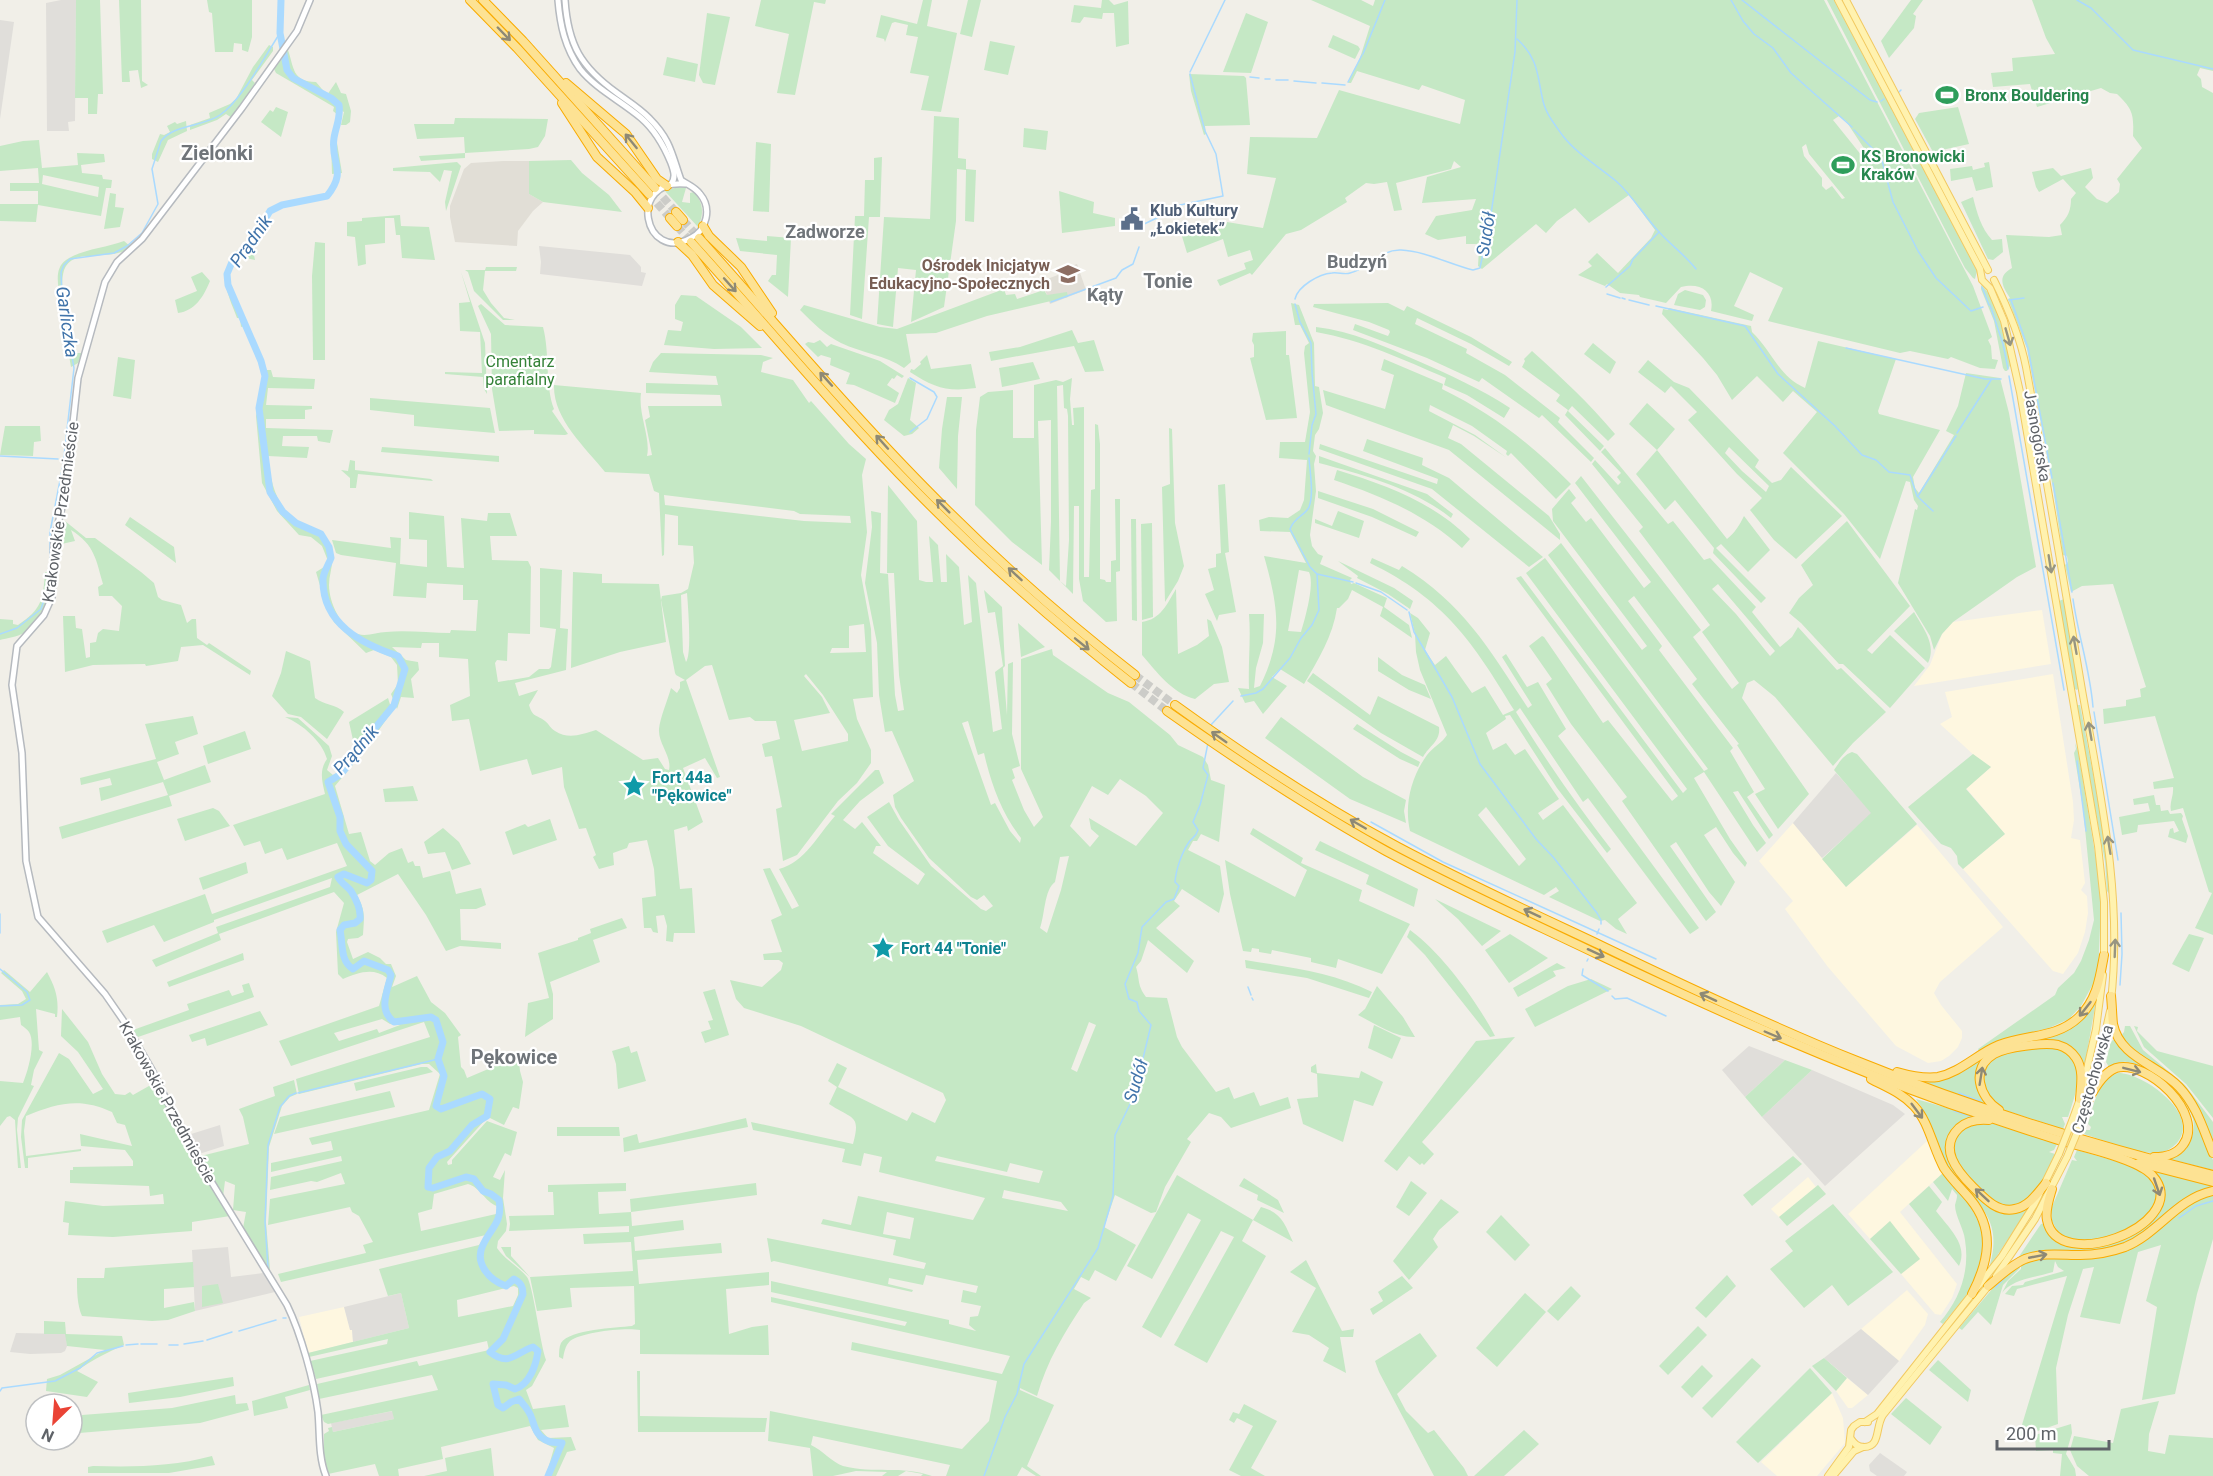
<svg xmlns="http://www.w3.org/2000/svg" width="2213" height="1476" font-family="Roboto,sans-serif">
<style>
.commercial{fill:#fef7e0}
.industrial{fill:#e0deda}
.education{fill:#e1ded6}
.green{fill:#c5e8c5;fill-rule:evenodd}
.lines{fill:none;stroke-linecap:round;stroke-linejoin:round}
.stream{stroke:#aadaff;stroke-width:1.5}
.river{stroke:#aadaff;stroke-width:7}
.highway-tunnel{stroke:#ccccc8;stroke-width:8;stroke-dasharray:8 4;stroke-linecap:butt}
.secondary-casing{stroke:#b6babf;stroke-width:8}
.primary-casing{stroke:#f2c960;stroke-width:8}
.highway-casing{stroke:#f9ab00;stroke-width:10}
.secondary{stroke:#fff;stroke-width:5}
.primary{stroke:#fff2af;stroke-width:6}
.highway{stroke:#fde293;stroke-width:8}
.primary-bridge-casing{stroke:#f2c960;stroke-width:8;stroke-linecap:butt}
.primary-bridge{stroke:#fff2af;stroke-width:6}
.oneway{stroke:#8e8975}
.oneway2{stroke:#979581}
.labels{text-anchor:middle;stroke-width:4.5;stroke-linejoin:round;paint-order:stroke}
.leisure-label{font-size:16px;font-weight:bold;fill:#27864d;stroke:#fff;text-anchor:start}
.service-label{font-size:16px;font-weight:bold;fill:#4e5e75;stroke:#fff;text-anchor:start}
.education-label{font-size:16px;font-weight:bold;fill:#785e54;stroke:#fff;text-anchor:end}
.park-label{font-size:16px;fill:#348238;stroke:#fff}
.street-label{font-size:16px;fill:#5f6368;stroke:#fff}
.culture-label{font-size:16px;font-weight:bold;fill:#0d838f;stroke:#fff;text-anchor:start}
.neighbourhood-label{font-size:18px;font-weight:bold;fill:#70757a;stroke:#fff}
.water-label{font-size:18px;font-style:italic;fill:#4174aa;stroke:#fff}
.quarter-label{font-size:20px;font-weight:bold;fill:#70757a;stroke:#fff}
</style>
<rect width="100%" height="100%" fill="#f1efe8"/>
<g class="commercial">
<polygon points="2042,610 2051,664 1914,686 1930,665 1942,634 1953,622"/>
<polygon points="2053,674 2073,802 2074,820 2071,838 2080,840 2085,883 2081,890 2087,896 2088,913 2085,932 2078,953 2063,974 2053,971 1963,869 2005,834 1966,788 1991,767 1976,757 1940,724 1952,717 1945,692"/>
<polygon points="1793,823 1846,887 1917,825 2003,927 1940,982 1934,993 1941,1005 1962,1031 1962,1038 1958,1047 1949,1056 1941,1061 1928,1063 1896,1046 1828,967 1785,909 1793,901 1759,861"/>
<polygon points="1927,1141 1934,1158 1943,1173 1900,1212 1957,1284 1952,1298 1941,1315 1935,1314 1901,1274 1919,1259 1890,1222 1870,1239 1848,1214"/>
<polygon points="1808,1177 1816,1187 1779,1217 1771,1209"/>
<polygon points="1907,1290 1928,1314 1925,1325 1899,1361 1861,1329"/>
<polygon points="344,1307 350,1329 352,1329 353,1342 308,1353 299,1317"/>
<polygon points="1847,1378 1868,1395 1852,1408 1848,1408 1836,1391"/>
<polygon points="1832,1393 1843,1418 1845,1443 1817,1476 1777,1476 1761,1462"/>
</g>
<g class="industrial">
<polygon points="61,0 76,0 75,121 68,122 69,131 47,131 46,3"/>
<polygon points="0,20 14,22 0,119"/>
<polygon points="539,246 630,255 641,267 641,272 646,273 642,286 540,274 541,262"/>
<polygon points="1836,773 1872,813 1822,858 1793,823"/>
<polygon points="1749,1046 1785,1060 1745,1097 1722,1070"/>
<polygon points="1812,1070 1893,1105 1905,1114 1825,1186 1762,1117"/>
<polygon points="220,1125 224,1146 199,1154 188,1135"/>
<polygon points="228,1247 231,1277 263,1273 275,1292 195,1311 192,1250"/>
<polygon points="401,1293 409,1328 353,1342 352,1330 350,1330 344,1307"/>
<polygon points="1861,1329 1899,1361 1868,1395 1824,1358"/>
<polygon points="16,1333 66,1334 67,1346 65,1351 61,1353 30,1354 10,1352"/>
<polygon points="393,1411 394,1419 333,1432 331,1423"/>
<polygon points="1880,1453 1907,1472 1904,1476 1877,1476 1870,1471 1869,1465"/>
</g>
<g class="education">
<polygon points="503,161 529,161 529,194 543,202 533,211 518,231 517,246 455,242 450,217 450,206 464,169 471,163"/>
<polygon points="1077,264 1086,290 1050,304 1042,281 1063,273 1062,269"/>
</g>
<g class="green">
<polygon points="76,0 100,0 103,94 98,94 97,114 88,114 88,98 75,98"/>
<polygon points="119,0 141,0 142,81 148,85 141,88 138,70 129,71 130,82 122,82"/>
<polygon points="207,0 252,0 252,37 248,52 242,50 242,44 234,43 233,52 215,52 212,13 209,12"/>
<polygon points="761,0 826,0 825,4 814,2 795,95 777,93 789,34 755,26"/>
<polygon points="923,0 932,0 927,26 957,33 941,112 921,110 929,76 910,73 918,37 906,35 908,25 895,22 892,23 885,42 884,39 876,37 881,15 917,24"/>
<polygon points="968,0 981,0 972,37 960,34"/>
<polygon points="1102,0 1109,0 1114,5 1128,1 1129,44 1116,47 1114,13 1103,13 1102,19 1084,17 1080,23 1071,22 1074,5 1101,8"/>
<path d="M1311,0H1361L1373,6L1375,0H1824L1973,286L1992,337L1988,340L1991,346L1992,359L1998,360L1995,369L1980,368L1951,357L1948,359L1910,351L1900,353L1768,321L1783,288L1750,272L1734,306L1754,315L1752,321L1711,311C1715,291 1700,282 1681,287L1666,303L1640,297L1639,295L1620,293L1607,284L1605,286L1578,275L1592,266L1588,262L1597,253L1618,273L1651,238L1655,230L1629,195L1589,223L1575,208L1557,221L1546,233L1536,224L1482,269L1478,266L1479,249L1476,244H1466V236L1438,240L1425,234L1436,216L1472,210L1476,199L1422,203L1427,177L1461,167L1454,161L1451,169L1396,183L1402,210L1394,211L1387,182L1374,184L1366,183L1345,198L1347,202L1301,230L1286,234L1252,275L1250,273L1220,286L1217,280L1246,269L1244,263L1253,260L1250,250L1228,257L1223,239L1187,253L1181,233L1198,232L1224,228L1227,222L1263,228L1276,178L1247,174L1250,137L1317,138L1339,90L1460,124L1465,100L1422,85L1419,90L1357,71L1351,83H1348L1360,58L1370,26ZM1839,116L1846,121L1869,156L1866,161L1833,120ZM1806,144L1809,154L1845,198L1842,199L1832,186L1826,190L1822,186V178L1804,156L1802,147Z"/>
<polygon points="1827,0 1834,0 1977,271 1975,279 1973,278 1965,268"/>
<polygon points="1911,0 1923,0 1913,14 1916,16 1914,28 1889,58 1881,41"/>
<path d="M2032,0H2213V71L2200,68L2197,75L2201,79L2202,87L2213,93V935L2195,928L2212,893L2209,892L2183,808L2171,811C2169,802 2174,796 2173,787L2154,789L2153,782L2174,778L2155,716L2104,724L2103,709L2126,706V700L2141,697L2140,689L2146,687L2113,584L2082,586L2071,592L2065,565L2068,562L2067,556L2063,555L2053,488L2027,349L2008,299L2010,298C2002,286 1997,276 2012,268L2006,235L2049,237L2062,235L2060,225C2068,217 2071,210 2071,199L2076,193L2063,179L2039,192L2036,187L2032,172L2053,168L2061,176L2091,168L2093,178L2085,187L2097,199L2107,203L2119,192L2120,184L2117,179L2142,148L2133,136C2134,115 2133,109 2117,94L2110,93L2101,88L2037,107L2030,84L1993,87L1991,73L2013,71L2012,58L2055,54L2046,38Z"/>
<polygon points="707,13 730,17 715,85 703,83 699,75"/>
<polygon points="1246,13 1268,22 1251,73 1223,72"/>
<polygon points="1333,35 1358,46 1360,49 1355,59 1328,47"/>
<polygon points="990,41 1015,46 1008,75 984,70"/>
<polygon points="269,45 273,47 273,51 252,80 255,83 232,118 226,114 217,120 190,130 190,125 210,118 209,113 230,104 236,99 253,67"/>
<path d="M288,50C294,67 292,82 316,82L327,95L336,82L341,93L346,94L351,111L350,122L346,125H341L344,112L342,111L336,137L342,173L332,174L331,140L338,115L333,111L334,107L276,73L274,69Z"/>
<polygon points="667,57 698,64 695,82 663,75"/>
<polygon points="1189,74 1244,76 1246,78 1250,125 1205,126 1206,134 1204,135 1191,91"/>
<polygon points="276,107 288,112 281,137 261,122 270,110 273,112"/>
<polygon points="1958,107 1969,144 1933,152 1915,119 1919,113"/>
<polygon points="934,116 959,118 958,158 966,159 966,169 976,170 974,222 965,221 966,170 957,169 956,221 944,307 911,322 916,270 898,268 893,327 877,324 884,217 930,219"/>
<polygon points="455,118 548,119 545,136 538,147 529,149 465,153 465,158 421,161 419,156 465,153 464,137 417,139 414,124 454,124"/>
<polygon points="186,121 187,131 168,140 158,162 152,159 152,154 160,134 164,135 170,132 167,126 175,122 177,124"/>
<polygon points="1024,128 1048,131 1046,150 1023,147"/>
<path d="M39,140L42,168L78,165L77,153L104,154L105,162L81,165L82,173L102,175L103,179L112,180L111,188H106L101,216L38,205L36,222L0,221V204H38V191H10V183H39L38,168L0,171V146L23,141ZM43,175L99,187L98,197L42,184Z"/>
<polygon points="756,142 771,144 769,212 753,211"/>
<polygon points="882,157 880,217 869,217 862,319 850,315 855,216 864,216 865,180 874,180 874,158"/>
<polygon points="571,160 582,173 609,195 622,212 543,202 529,194 529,161"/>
<polygon points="457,162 461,166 446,211 445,202 452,171 444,170 440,182 430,172 393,171 393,168"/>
<polygon points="1989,162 1993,187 1976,191 1972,177 1951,181 1950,169 1972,166 1973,170 1985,167 1984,163"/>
<path d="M678,187L686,188L682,202L690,203V193L694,192C704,203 704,215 698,227L665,191Z"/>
<polygon points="1059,191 1094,202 1093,213 1115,218 1115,226 1062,233"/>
<polygon points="110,193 116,194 115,207 124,208 120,227 104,229"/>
<path d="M1973,197C1977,213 1981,228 1992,240L2002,239L2003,252L1993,260L1988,259L1961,202Z"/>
<polygon points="400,215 401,226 429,227 435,260 402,258 400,235 396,235 394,218 385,218 385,243 365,245 366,264 358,266 355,237 347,236 347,222 362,221 362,218"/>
<path d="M257,224L261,229L252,245L255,260L246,258V254L240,255C218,276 237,302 247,325L241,327L240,318H237C229,297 216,273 236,254C246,244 252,239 257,224Z"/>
<polygon points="767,236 791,238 788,297 768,281 772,275 776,275 777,255 740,251 736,238 767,241"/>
<path d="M124,241L131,247C119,256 106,254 91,256C82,256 72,257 66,266C56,281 69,335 72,353H82L78,363L71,367C68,349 65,329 63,312C62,298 50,271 66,260C82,249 106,248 124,241Z"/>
<polygon points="315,242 325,243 325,360 313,360 312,276"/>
<polygon points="486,267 517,267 516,271 485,271 483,290 491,303 504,318 515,320 503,320 474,291 468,272 465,270 485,270"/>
<path d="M202,272L210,281C204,296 195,311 178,313L175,300L197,291L191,277Z"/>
<polygon points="461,272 485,343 487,394 484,389 483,377 445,374 445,372 482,373 480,332 460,331 459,303 470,302"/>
<path d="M1981,285C1998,298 2006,343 2011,364L2007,371H2005L2003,368L1994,321L1981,289Z"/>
<path d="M1004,289L1006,295L1015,294L1017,299L1044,290L1047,295L1067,292L1068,297L987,316L936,333L906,334L911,362L904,368C885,355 862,353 841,343C825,335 813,323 800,310L804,305L880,327L897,329Z"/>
<polygon points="1685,290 1703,295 1706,300 1705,307 1700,310 1674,305 1678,294"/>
<polygon points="681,295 696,296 741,327 762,348 714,349 664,345 668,330 681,331 683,322 675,319 675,305"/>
<path d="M1291,303L1299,305L1314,343L1315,386L1319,387L1323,413L1319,429L1315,435L1313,451L1316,456L1314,464L1316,491L1310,535L1312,546L1318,554L1323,556L1320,564L1352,578L1350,580L1351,584L1354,583L1387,598L1384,607L1409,625L1412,638L1380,616L1383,607L1352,590L1348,599L1339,608H1337C1333,636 1318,660 1304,684L1280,669L1272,677L1287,686L1263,714L1254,701L1245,703L1238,688L1249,689C1248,663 1251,639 1249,614H1264L1263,643L1256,668L1254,688L1260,686C1284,638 1278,606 1264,556L1306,563L1290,532L1260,531L1259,520L1269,517L1288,518L1300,510L1304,500L1307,460L1279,458L1280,442H1305L1310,412L1304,353L1305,346L1309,343L1300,325H1295ZM1299,570L1309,572C1315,584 1305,619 1301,632L1288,631Z"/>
<polygon points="1388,303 1404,311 1407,306 1471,337 1512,362 1509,366 1471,344 1417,318 1415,324 1467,349 1466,353 1505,375 1560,418 1558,422 1594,458 1591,462 1542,415 1539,418 1482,378 1479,382 1427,358 1353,330 1355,324 1388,336 1390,332 1389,330 1369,322 1313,307 1314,304"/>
<path d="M481,304L505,325L543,327C550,353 545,386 554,409L552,411L568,434L565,435L534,434V430L499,431L492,389L491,334L478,306Z"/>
<path d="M1669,308L1751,326L1752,332C1772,351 1779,377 1805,388L1818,341L1896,359L1878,411L1879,414L1940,430L1913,477L1915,488L1919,493L1954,435L1946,431L1958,406L1966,373L2000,378L2009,413L2036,567L2017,577L1953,622L1942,634L1934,650L1930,636L1898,583L1915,509L1917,510L1918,506L1914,500L1910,482L1906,481L1880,559L1844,514L1783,453L1817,412L1793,391L1783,402L1757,376L1732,400L1717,375L1703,358L1662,314L1663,309L1668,310Z"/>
<path d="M1316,327C1352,331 1386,347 1418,361C1450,375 1481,389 1510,408L1504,418L1467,395L1444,385L1446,378C1404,360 1362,340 1316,332Z"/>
<polygon points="1072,330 1078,343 1094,340 1104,371 1085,372 1074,346 991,361 989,352 1020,347"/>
<polygon points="1286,331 1286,355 1289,355 1297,418 1266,420 1250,358 1254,357 1254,345 1252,341 1253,333"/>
<polygon points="820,340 827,347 831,344 880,361 904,376 902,378 897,375 894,379 892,378 887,385 899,393 895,403 854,385 846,384 850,373 830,365 831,358 821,355 818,357 805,344 808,342 814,343"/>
<polygon points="1593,343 1616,362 1610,374 1584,354"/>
<path d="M1532,351C1563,379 1588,402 1615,434L1608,441L1572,406L1568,411L1604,446L1600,451L1565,415L1568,410L1556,401L1560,395L1522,367L1525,361L1524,359Z"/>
<path d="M661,353L761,355L773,358L763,362L761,372L793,380L809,403L811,401L849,444L866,459L862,475L867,532L861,575L871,629L873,697L853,699L857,719L871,750V763L857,783L838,801L797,855L783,861L776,809L782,807L772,756L765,757L762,744L780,739L776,721H755L750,717L729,720L712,665L705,666L686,680L720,777L717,778L705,758L683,768L703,822L688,831L687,826L674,830L680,889L692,888L695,933H674L673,942L666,941L667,926L664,915L656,916L658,933L653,932L651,928H644L642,898L656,896L654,869L647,840L629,843L627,848L613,853L614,865L599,869L593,857L596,855L586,828L579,829L564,787L562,767L532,775L527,759L480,771L469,719L452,721L450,705L470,696L468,659L439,657V643H422L421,648L392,647L406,660L418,662L419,670L411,679L414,698L401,697L397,709L391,694L398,684L397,665L391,657L374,650L366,653L334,622L326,606L316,572L324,567L328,561L322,546L311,537L299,535L277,511L262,483L256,416L264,381L259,360H262L265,370H271L273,377L315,379L314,389L268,388L266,405L312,406V409L305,410V419H266V428L333,430L330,443L318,441L317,436H283L282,446L309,447L307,458L268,456C270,483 277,508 299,523C309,530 321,536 328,545C337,558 329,572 329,585C329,602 341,629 358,634C367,637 377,632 386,632C407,630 429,633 450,633L451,630L476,631L478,600H463V585L427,583L426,598L393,596L396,563L341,555L336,553L332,540L391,548L390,537L401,538L400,564L427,567V540L409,539V512L444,516L447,567L464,568L461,518L487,521L488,513H510L517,536H490L492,560L528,561L531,567L530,634L508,633L507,661L497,660L495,663L498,682L529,677L539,669H549L551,667L556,629L540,627V568L562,570L560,628L568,629L566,670L515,683L519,696L538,690L529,705C533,718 536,714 545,721C549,724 551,729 555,731C569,740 582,734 596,730L643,760L658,758L665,769L669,770C672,756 658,744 659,729C660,718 668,699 671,688L677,693L680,688V682L685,680L676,675L675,673L661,600L662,596L681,593L688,589L694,563L693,546L678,545V516L665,514L664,555L662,556L659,493L654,491L649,474L605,472C585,447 553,419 554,385L641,393C638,414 651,438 647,456L652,455L645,420L650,417L648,406H722L720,395L646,393V383L718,385L716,376L649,372L653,362ZM664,495L794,511L800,514L850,516L851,523L804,521L665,505ZM687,593C688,606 692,654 686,662L683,652L681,595ZM864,624L866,652L830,653L832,648H849V626ZM806,674L823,695L848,734V741L802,751L794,720L830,713L822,697L804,676Z"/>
<path d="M927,355L931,369L971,364L976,388C947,392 935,388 910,372L911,369L914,370L921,364L920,362Z"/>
<polygon points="118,357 135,360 131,399 113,396"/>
<path d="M1384,359L1443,384L1442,389C1493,414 1531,444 1571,484L1556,499L1511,453L1508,456L1506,454L1507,451L1472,426L1430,405L1429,411L1475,435L1507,458L1474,436L1453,425L1448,438L1461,444L1549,516L1560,534V540L1449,450L1326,405L1323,390L1385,409L1394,375L1381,370Z"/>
<path d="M1648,360L1674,382L1689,388L1759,460L1755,467L1772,483L1781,480L1791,467L1842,516L1796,559L1774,540L1750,510L1762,498L1737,474L1688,420L1697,412L1671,386L1665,393L1638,372ZM1729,447L1769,486L1766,492L1742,471L1725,453Z"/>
<polygon points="1033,362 1040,379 1002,387 999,368"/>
<polygon points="908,378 916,383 910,420 919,428 912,434 904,436 884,420 889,410 898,404"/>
<path d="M1072,378L1070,399L1072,425H1074L1073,408L1084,407V577H1089L1091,490L1095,489V424L1098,425L1100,444V579L1105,580L1106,582H1111V561L1116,560L1115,499H1120V571L1116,572L1117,621L1106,622L1083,601L1079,579V506H1074L1073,594L1049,570L1051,522V420L1038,421L1042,565L1012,542L975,505L976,430L980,397L988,392L1013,390V438H1034V385L1056,380L1063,382ZM1063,385L1064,408L1067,409L1068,416L1069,540L1066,586L1060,581L1057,386Z"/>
<polygon points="947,397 962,397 958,436 957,489 939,468 942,429"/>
<polygon points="370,398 490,408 495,433 414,426 414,415 370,410"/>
<path d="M1647,403L1675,429L1657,450L1727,539C1735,533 1740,524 1744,516L1770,550L1748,572L1721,544L1716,548L1766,598L1761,603L1713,553L1714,548L1675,500L1665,510L1636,474L1657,450L1629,424Z"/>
<polygon points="5,426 40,426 41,441 34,442 33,456 0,455"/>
<polygon points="1169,428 1172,429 1175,523 1184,566 1178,581 1165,602 1162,487 1170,484"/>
<polygon points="1367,439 1423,458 1422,465 1449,478 1543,557 1529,567 1432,489 1319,449 1320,444 1437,484 1438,479 1363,451"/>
<polygon points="382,447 499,456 499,462 381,452"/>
<path d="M1605,448L1668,524L1673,521L1704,560L1710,558L1756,607L1752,612L1780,647L1792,637L1798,627L1837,670L1841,668L1886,712L1853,743L1833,766L1775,697L1754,680L1747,683L1742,698L1809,794L1778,829L1755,794L1765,789L1737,745L1739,744L1692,684L1697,679L1634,596L1628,601L1662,646L1659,650L1733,748L1730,751L1754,792L1747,797L1773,835L1769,839L1738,791L1733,792L1753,825L1766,843L1757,852L1704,772L1694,778L1730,839L1747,863L1745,867L1733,853L1716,827L1704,835L1735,882L1721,906L1709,892L1676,842L1670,846L1716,912L1706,921L1622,801L1627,797L1571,724L1546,684L1552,679L1529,646L1542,636L1544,637L1603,723L1608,720L1672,801L1678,796L1516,578L1521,576L1683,793L1687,789L1526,573L1545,558L1704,771L1708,769L1548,555L1561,543L1642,650L1647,646L1553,521L1552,509L1569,489L1576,498L1571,503L1586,522L1591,518L1644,588L1651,582L1575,483L1581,476L1701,630L1693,637L1732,689L1739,683L1702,632L1710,625L1639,531L1643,527L1592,464L1595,460L1618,485L1621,482L1617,477L1621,473L1601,452ZM1718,584L1775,651L1770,656L1736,614L1712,589Z"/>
<path d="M1319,456L1427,494L1453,514L1451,518C1413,488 1364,475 1319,463Z"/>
<polygon points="350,460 355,461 355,470 431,479 433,481 358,474 356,488 350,488 350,478 341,470 348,471"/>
<path d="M1337,470C1386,485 1433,502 1470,539L1462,548C1425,514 1381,496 1334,480Z"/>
<polygon points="1225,484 1229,552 1225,553 1236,612 1219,615 1217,621 1205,594 1214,590 1208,569 1216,567 1216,554 1221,553 1218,485"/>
<path d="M888,485L917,521L919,580L926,582H933L929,536L938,545L941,582H947L946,554L959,567L964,625L972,622L968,575L976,583L993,732L1002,729L995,672L1003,666L995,612L988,613L984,590L1002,607L1005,666L1003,668L1007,715L1008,664L1013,662L1012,734L1020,766L1012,769L1015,778L1012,780L1024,810L1034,827L1043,817L1021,769V659L1052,649L1053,655L1108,693L1129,702L1170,735L1178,745L1203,757L1208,765L1211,780L1225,785L1219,842L1201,834L1197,841H1193L1188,850L1220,866L1224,894L1219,913L1182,889L1174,901L1180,906L1156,928L1194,961L1187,973L1148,940L1141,961L1136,967C1140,980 1137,985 1146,997L1167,998L1177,1037L1182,1047L1216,1092L1229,1087L1234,1099L1254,1092L1260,1106L1288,1097L1291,1108L1231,1128L1221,1117L1209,1113L1187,1139L1191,1142L1165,1187L1156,1212L1151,1213L1115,1195L1104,1227L1136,1245L1116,1281L1095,1270L1089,1281L1081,1277L1074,1289L1091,1298L1084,1303C1064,1333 1047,1361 1037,1396L1020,1388V1390L1054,1405L1027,1466L1041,1476H1036L1022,1467L1017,1476H946L950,1465L813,1436L811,1445C822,1450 832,1462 843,1466C874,1474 901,1465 932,1476H921L923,1474L906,1471L898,1476H882L887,1472L856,1471L833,1476H813L810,1448L768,1441L770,1411L962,1449L989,1421L997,1381L851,1350L852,1342L1002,1374L1010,1356L771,1302V1297L905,1326L907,1322L771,1292V1281L949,1320V1324L976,1331L969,1325L970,1317L978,1316L981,1306L961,1302L963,1290L976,1293L978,1286L926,1275L923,1285L889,1278L888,1284L913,1290L912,1292L774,1261L771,1262L767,1238L924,1269L926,1263L893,1255L896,1240L821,1224L823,1219L851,1225L858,1196L973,1220L985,1198L879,1172L882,1157L864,1153L861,1166L842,1162L845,1149L753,1130L751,1122L853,1144C861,1114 853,1120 829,1104L837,1087L828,1081L837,1063L847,1068L838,1087L907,1121L912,1112L935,1123L946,1100L943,1093L801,1026L744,1008L736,999L730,980L762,987L781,970L783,963L779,960H764L763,954L782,952L771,920L782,915L763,869L770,868L792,909L799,906L779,869C805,862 818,835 835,816L831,814L875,770H879L884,783L860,801L843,820L855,829L862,822L881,846H876L873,853L918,885L925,874L888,846L867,817L889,802L899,820L931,866L981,909L986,911L993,906L984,895L977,900L971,897L929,858L901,818L895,807L893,795L914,781L892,731L885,732L879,695L877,643L865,583L872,527L871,511L881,513L880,573L888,574L895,695L898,711L904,710L899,675L894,573H887ZM968,721L978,755L984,753C991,784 1002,814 1021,838L1020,843L1010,831L995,803L991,805L962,723ZM1120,779L1146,796L1163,813L1136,846L1089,818L1091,829L1099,836L1090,847L1070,826L1092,786L1108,795ZM1069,856L1061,890L1047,933L1040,928C1045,915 1044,890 1055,882L1060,857ZM1089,1022L1096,1025L1077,1072L1071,1069ZM937,1156L1007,1172L1010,1163L1043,1171L1039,1183L935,1161ZM1004,1190L1061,1202L1068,1211L1002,1198ZM887,1212L914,1218L910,1239L883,1234Z"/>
<polygon points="1318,491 1373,509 1419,532 1416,537 1372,517 1318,498"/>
<polygon points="1338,511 1364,521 1359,538 1315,523 1315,519 1332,526"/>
<polygon points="130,517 174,547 176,563 125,525"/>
<polygon points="1131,519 1136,519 1137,621 1132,620"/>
<path d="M65,521L86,538H95L141,572L154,583L158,597L162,600L181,605L187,623L192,619H196L197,638L207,645L209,643L251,671L250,675L203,645L181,647L178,661L146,666L145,664L93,665L65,672L63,616H75L76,628L82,629L86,658L90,657V643L96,642L98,633L103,629L119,631L122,606L112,596H99L98,587L103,584C96,560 95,545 71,530L75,541L57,545L60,529Z"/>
<polygon points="1847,521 1910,606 1867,650 1872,654 1890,635 1925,668 1890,708 1843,664 1839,664 1801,623 1789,613 1799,598 1813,585 1801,565"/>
<polygon points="1152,523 1153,617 1142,620 1141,524"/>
<path d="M1372,558L1399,570L1402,566C1464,604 1489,649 1528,708L1532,705L1502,657L1506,654L1527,687L1538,682L1566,729L1558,736L1699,928L1690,934L1588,798L1583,802L1520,708L1516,712C1545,759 1577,805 1611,849L1607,853L1557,788L1510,715L1505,716L1506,719L1486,733L1493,750L1506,743L1515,755L1525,749L1559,799L1538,813L1543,820L1563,805L1637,903L1618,919L1627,934L1616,929L1605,920L1600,921L1549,897L1559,891L1556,887L1544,895L1410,831C1404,805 1411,777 1427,755C1433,747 1442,743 1447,735L1420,670L1416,652L1415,634L1410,613L1418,618L1430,633L1425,650L1435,665L1446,656L1472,693L1485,686L1503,715L1514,710C1473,642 1444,599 1370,563ZM1486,807L1526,859L1519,866L1478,815Z"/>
<polygon points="1338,561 1394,588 1413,601 1410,609 1388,594 1357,578 1358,576"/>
<path d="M45,572H50C49,596 46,619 24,633C17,637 7,638 0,640V619L13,620V624L18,625C42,609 43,600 45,572Z"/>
<polygon points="573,572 602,574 602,583 659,584 666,642 620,652 571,668"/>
<path d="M1176,589L1178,654L1197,645L1209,636L1207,619L1211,621L1222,647L1229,682L1214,684L1195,699C1173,694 1156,671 1142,655V622C1161,619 1167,604 1176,589Z"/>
<polygon points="2064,599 2079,687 2077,690 2073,688 2059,603 2059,601"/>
<path d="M1914,612C1923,628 1937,645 1928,663L1894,631Z"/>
<polygon points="1018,623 1045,647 1021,657"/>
<path d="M286,651L310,661L315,698C324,705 336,704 344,712L327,739L301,717L288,714L272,696L281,673Z"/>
<polygon points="1378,657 1402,675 1425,685 1431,699 1409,690 1378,671"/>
<path d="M1313,673L1370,715L1378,696L1439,727C1441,741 1429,746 1423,757L1381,733L1307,681Z"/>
<path d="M388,698L392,711L366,749L335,786L349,834L361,832L370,861L375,865L389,853L402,848L408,863L413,861L415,866H420L423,878L450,871L456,894L481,888L486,905L476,909H460L461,940L501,943V949L460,946L446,951L426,915L398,874L357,895C366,912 364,917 363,935L358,938L348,939L347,942L353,959L368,952L380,958L386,964H391L396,976L392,987L417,976L431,1002L445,1013L461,1035L458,1037L461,1067L464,1070L467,1078L493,1067L516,1051L518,1052L520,1071L523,1082L519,1109L513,1107L504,1125L490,1118L486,1119L447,1162L448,1165L452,1164V1160L487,1121L517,1132L511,1156L505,1153L493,1177L500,1180L505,1170L503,1198L507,1224L506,1231L498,1241L497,1248C505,1260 518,1266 527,1277C533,1285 540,1343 546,1360L532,1386L526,1390L533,1409L565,1405L569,1427L541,1430L548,1438L571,1437L576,1450L567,1452L556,1476H546L554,1448L538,1440L530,1426L441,1447L443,1459L398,1469L399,1476H379L375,1464L328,1474L324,1455V1434L329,1431L328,1428L332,1427L333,1432L394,1419L392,1411L328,1424L324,1422L321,1415L438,1390L432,1375L319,1399L317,1384L417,1361L419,1366L489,1350L487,1341L316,1379L310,1361L387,1344L388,1339L309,1357L308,1353L409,1328L401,1293L388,1296L379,1269L479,1245L486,1235L281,1282L278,1274L366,1253L363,1245L373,1242L359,1216L352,1212L350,1207L268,1225L270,1199L345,1184L341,1173L317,1182L311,1181L270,1190L271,1177L342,1161L341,1156L271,1172V1163L333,1150L331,1141L312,1145L309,1138L429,1110L440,1074L429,1064H422L299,1094L296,1079L430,1037L424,1022L291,1066L279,1041L379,1006L387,978C373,967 358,973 343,979L338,974L336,932L344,903L334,892L219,934L221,940L156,967L152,960L218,933L216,927L330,887L332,878L214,920V922L164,942L154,925L107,943L102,931L205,894L212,914L347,866L337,843L287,860L282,848L265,854L260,841L244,846L233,825L325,794C322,781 319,770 327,759C322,741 302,724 285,717L298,718L329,746L332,756L327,770L333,775L340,772L355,749L349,722ZM382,1019L390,1024L400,1025L379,1033L377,1029L339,1041L334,1033ZM468,1184C480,1187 485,1202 497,1206L496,1214L421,1231L418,1213L432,1209L434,1194ZM514,1286L518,1288V1295L513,1306L458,1317L457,1300Z"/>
<path d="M2076,705H2080C2092,769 2105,831 2111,896L2107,891L2105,862Z"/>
<polygon points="193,716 198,734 175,742 179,754 157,762 164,780 205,765 211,782 169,796 172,806 62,839 59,827 168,795 163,782 101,801 99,788 112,785 110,778 81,785 80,778 156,759 145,724"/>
<polygon points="1281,717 1363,777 1406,800 1404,811 1406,823 1350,799 1265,738"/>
<polygon points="1357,724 1401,752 1420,762 1418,767 1400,759 1353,729"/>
<polygon points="245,731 251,749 208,764 203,746"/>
<polygon points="2075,743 2078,751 2098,871 2101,903 2098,975 2081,1006 2069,1019 2049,1028 1997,1041 1979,1051 1978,1049 2055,995 2058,988 2074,973 2081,961 2089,940 2094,920 2083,808 2074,753 2076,749"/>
<path d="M1852,752L1857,754L1917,824L1846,887L1822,859L1871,813L1834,770C1839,763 1843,755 1852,752Z"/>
<polygon points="1973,754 1991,767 1966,789 2005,834 1963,869 1958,864 1957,856 1951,848 1941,844 1908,807"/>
<polygon points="413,786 418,801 385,802 383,789"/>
<polygon points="2154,795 2156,805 2160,805 2161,811 2168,810 2170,814 2181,813 2183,816 2182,819 2188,836 2186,843 2168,837 2170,829 2173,828 2174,833 2179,831 2174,821 2138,825 2137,832 2122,835 2119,817 2150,811 2148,803 2134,805 2133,799"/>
<polygon points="213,808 219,811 230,826 185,841 177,819"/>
<polygon points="550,819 557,840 513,855 505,832 525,824 528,827"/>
<polygon points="443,828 459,842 471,864 452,870 445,852 428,854 424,842"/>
<polygon points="1253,828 1303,858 1301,863 1362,890 1359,901 1410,924 1382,974 1338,959 1336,968 1311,962 1311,958 1272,950 1271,954 1259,952 1259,949 1252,948 1251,952 1243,951 1230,894 1225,860 1295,897 1307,870 1250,834"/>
<polygon points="1320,841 1418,889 1414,907 1366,884 1369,875 1315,850"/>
<polygon points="246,862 248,873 203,890 199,878"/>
<polygon points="1435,899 1501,931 1482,946 1458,919"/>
<polygon points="622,918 627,928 593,940 600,962 550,982 553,994 553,1019 525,1037 528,1003 549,998 538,953 578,940 578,938 591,933 590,929"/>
<path d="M1410,930C1441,952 1478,1003 1495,1036L1490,1037L1425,955L1407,937Z"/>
<polygon points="1510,934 1548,958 1509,983 1485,950"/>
<polygon points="2189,934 2204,938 2189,972 2172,964"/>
<polygon points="243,953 244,960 169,987 167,982"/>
<path d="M1245,960C1288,967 1333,972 1372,992L1369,998L1307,978L1246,968Z"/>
<polygon points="1557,963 1566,968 1553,971 1556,976 1518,997 1513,988"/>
<path d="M4,970L30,992L47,972C56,989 59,999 57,1017H55V1014L36,1009L39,1050L43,1052L34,1070L31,1085L34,1086L18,1118L17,1130L21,1168H18L15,1120L10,1116L7,1117L0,1126V1081L23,1083C28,1071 36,1043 29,1032C28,1030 23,1026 21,1025L20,1017L0,1020V1005L18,1004L26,999L22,991L1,973Z"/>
<polygon points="1591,979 1612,989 1535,1027 1525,1009 1568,986"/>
<polygon points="249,983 254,997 138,1037 133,1030 189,1010 187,1004 229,990 232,996 244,992 242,985"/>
<path d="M1377,986L1403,1017L1415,1037C1396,1038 1376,1024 1358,1015L1365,1009Z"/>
<polygon points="715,989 729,1035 705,1043 701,1032 711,1029 708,1021 713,1020 703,992"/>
<path d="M2096,1001L2085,1064H2082C2078,1056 2072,1048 2063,1045C2052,1040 2041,1043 2030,1044C2019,1046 2004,1046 1994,1052C1969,1065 1975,1089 1989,1107L1921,1082C1961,1080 1965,1063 1996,1049C2005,1044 2017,1043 2027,1041C2061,1036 2077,1030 2096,1001Z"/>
<path d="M62,1009L88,1042L102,1074L115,1094L125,1095L130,1092L133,1095L156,1082L230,1216L192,1222V1231L113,1237L68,1235L69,1223L63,1222L65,1201L103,1206L164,1204L163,1194L150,1196L149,1186L70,1183V1170H73V1167L133,1166V1161L125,1150L81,1146L80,1134L132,1146L125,1125L117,1123L112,1112C80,1097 57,1103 26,1116L24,1131L26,1156L81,1149V1151L28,1158V1168H25L21,1137L22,1120L59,1053L69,1059L93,1094L103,1089L78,1052L61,1036Z"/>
<polygon points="260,1011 268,1025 207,1046 205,1038 192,1042 189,1035"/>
<polygon points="1374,1025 1401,1038 1392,1059 1368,1048"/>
<polygon points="2125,1026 2130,1026 2143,1050 2185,1085 2213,1122 2213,1148 2195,1105 2138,1056 2120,1037 2124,1032"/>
<polygon points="2134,1026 2138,1027 2137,1031 2157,1051 2213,1066 2213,1118 2186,1084 2144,1047"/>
<polygon points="1515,1037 1422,1142 1434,1154 1424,1165 1422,1163 1420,1165 1409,1156 1397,1171 1384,1161 1476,1041"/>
<path d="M2116,1039L2165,1078L2183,1096L2194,1112L2213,1160V1170L2169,1159C2179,1157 2186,1151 2190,1142C2193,1135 2195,1127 2193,1119C2188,1098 2148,1064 2127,1062C2121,1061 2115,1064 2109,1067L2106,1062L2111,1041Z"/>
<polygon points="629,1046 631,1053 637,1051 646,1081 618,1089 616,1064 612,1051"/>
<path d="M2044,1047C2092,1049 2078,1087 2068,1117H2062L2065,1124L2063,1129L2004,1110L1994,1104L1982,1083C1984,1049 2018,1051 2044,1047Z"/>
<polygon points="1785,1060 1812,1070 1762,1117 1745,1097"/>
<polygon points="1316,1064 1317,1073 1359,1078 1361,1071 1383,1082 1373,1106 1354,1100 1343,1142 1303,1124 1297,1099 1318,1097 1317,1074 1311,1072 1311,1067"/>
<polygon points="421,1067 427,1067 433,1072 356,1091 354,1083"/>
<path d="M2118,1073C2144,1073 2202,1115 2177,1143C2171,1149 2165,1152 2157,1153C2139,1154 2103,1140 2084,1134L2086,1130H2090L2091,1127L2088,1124C2094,1105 2097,1080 2118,1073Z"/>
<polygon points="294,1080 297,1094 290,1097 282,1106 269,1147 266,1222 270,1270 243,1228 246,1212 233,1210 235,1185 225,1181 223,1197 201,1156 249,1144 243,1117 239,1109 275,1096 273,1087"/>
<polygon points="390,1091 395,1107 274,1134 280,1117"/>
<path d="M1916,1099L1979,1117L1962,1122L1946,1151C1949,1166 1973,1196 1986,1203C1994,1208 2017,1206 2028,1209L1989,1268C2008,1210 1964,1198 1943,1158C1933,1138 1930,1117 1916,1099Z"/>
<polygon points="746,1118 748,1127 624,1152 623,1138 637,1134 639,1143"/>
<path d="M1976,1122L1994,1124L2057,1144L2054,1150L2049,1152L2055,1154C2046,1172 2040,1194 2022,1204C2014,1209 2003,1207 1995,1203C1988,1200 1983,1192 1977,1187C1954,1165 1938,1140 1976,1122Z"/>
<polygon points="557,1127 619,1127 620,1136 557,1136"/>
<polygon points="2077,1150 2139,1168 2150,1176 2159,1195 2152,1214 2125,1232 2091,1242 2061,1238 2052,1221 2051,1209 2072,1160 2077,1161 2074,1157"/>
<polygon points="1793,1156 1802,1164 1752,1206 1743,1195"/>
<path d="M2149,1169L2213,1186V1189L2137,1239L2109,1250L2018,1258L2041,1224L2046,1223C2051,1231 2054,1240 2064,1244C2083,1252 2105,1241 2122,1232C2155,1217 2181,1207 2149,1169Z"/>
<path d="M1943,1173C1973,1207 1999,1237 1974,1283C1966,1298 1953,1311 1943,1324L1940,1322C1960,1299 1970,1271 1965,1240C1964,1229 1955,1216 1955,1205C1956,1201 1957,1199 1957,1195L1952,1189L1948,1201L1933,1182Z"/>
<path d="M1177,1175L1253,1220L1261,1207C1281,1212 1285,1224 1293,1242L1253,1220L1242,1241L1266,1256L1207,1363L1174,1345L1234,1237L1221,1231L1161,1338L1142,1327L1201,1220L1188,1213L1152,1279L1127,1266Z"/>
<polygon points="1244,1178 1278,1200 1284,1213 1257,1200 1258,1195 1239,1186"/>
<polygon points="1411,1181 1427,1193 1409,1216 1396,1207"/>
<path d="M626,1183V1191L598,1192L599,1214L631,1212L630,1199L756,1183L757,1195L631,1212L632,1226L683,1220L684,1230L634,1237L635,1251L721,1243L722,1253L637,1260L639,1284L769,1272V1285L726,1289L729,1334L752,1327L768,1325L769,1355L640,1354V1330C626,1327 581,1332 570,1341C565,1346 564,1353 563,1359L559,1357C559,1353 559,1347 561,1343C570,1329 616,1328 632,1326L635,1324L634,1286L570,1288L572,1307L537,1311L530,1277L506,1256L501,1247H511V1256L530,1277L633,1271L631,1242L584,1244L583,1234L629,1232V1226L509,1231L510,1224L509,1216L554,1215L553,1192H548V1185Z"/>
<polygon points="1818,1185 1826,1194 1787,1226 1779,1217"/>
<path d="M1929,1186L1942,1202L1936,1211C1948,1227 1969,1245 1959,1266L1909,1204Z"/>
<path d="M2213,1193V1239L2197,1294L2175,1394L2142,1400L2157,1307L2146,1301L2161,1245L2138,1252L2120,1324L2080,1317L2094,1267L2083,1269L2068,1315L2056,1368L2058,1424L2018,1438L2067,1276L2017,1289L2014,1296L2005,1294L2012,1286L2023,1285L2025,1282L2064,1271L2058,1267L2055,1261L2053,1272C2037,1277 2012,1279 2002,1293L2008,1281L2021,1269V1264L2033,1259L2111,1254L2179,1209Z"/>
<polygon points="1441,1199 1459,1212 1439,1230 1433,1239 1438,1247 1409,1280 1393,1261"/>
<polygon points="1833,1204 1893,1272 1848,1306 1832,1285 1804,1308 1770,1269 1793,1251 1785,1241"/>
<polygon points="1501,1215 1530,1245 1515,1261 1486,1232"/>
<polygon points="1890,1221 1920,1259 1901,1274 1870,1239"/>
<polygon points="1306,1260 1342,1331 1354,1329 1353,1337 1340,1337 1346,1373 1323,1361 1329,1348 1309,1335 1292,1332 1316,1288 1290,1272"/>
<path d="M193,1262L194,1287L164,1289V1308L194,1302L195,1311L168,1320L152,1321L82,1316C77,1305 77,1290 77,1278H104L105,1268Z"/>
<polygon points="2019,1265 2020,1268 2003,1285 1991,1325 1978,1312 1962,1330 1959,1328 1999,1281"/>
<polygon points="1727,1275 1736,1286 1706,1318 1695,1308"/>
<polygon points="1402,1276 1413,1288 1373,1315 1370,1309 1383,1301 1378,1292"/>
<polygon points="218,1284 223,1303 202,1307 202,1286"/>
<polygon points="1571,1286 1581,1296 1558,1321 1547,1311"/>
<polygon points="1525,1293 1546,1312 1497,1367 1476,1348"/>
<path d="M44,1321L65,1322L66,1334L122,1336L124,1345C108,1352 92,1360 77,1371L98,1382L87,1397L46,1391L47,1379L60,1375L105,1350L67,1346L65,1334H44Z"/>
<polygon points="1698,1326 1707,1335 1668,1375 1659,1366"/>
<polygon points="1420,1333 1437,1356 1397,1394 1406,1411 1428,1433 1434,1430 1464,1468 1468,1476 1434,1476 1379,1372 1375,1361"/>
<polygon points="1752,1358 1761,1366 1712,1418 1702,1408"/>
<polygon points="1824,1358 1847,1378 1836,1391 1812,1366"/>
<polygon points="1938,1360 1971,1390 1968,1402 1929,1370"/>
<polygon points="1702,1365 1713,1376 1692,1398 1681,1387"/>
<polygon points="1810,1368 1832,1393 1758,1463 1736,1442"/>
<polygon points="637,1371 640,1371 640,1416 767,1418 765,1432 638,1432"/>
<polygon points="233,1377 234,1386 180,1397 129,1403 128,1393"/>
<polygon points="309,1385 310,1390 285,1397 288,1408 254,1416 252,1401"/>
<polygon points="235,1395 236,1404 247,1403 249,1410 200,1423 79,1433 82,1415 172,1408"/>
<polygon points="1906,1398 1942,1427 1930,1445 1891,1414"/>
<polygon points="2159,1401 2149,1434 2148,1451 2165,1454 2169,1435 2213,1438 2213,1476 2089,1476 2077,1466 2070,1450 2074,1436 2113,1443 2121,1409"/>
<polygon points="1244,1404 1277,1421 1251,1468 1265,1476 1241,1476 1229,1470 1253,1426 1237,1418 1234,1423 1229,1420 1233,1412 1239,1414"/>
<polygon points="2071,1424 2072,1433 2066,1454 2075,1469 2076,1476 2060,1476 2062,1454 2053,1453 2053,1450 2036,1451 2035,1435"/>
<polygon points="1524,1430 1539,1444 1504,1476 1474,1476"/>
<polygon points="491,1448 494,1476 424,1476 447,1471 445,1458"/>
<path d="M212,1456L215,1465L169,1473H88V1467L93,1466C133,1467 172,1467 212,1456Z"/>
</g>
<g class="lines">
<g class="stream">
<polyline points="1731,0 1743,21 1754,34 1773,48 1791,73 1852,127"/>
<polyline points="1742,0 1870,100 1877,102"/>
<polyline points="2077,0 2091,8 2133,50 2213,69"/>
<path d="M1517,39C1539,59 1537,75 1543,101C1546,114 1555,125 1563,136C1577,154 1598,166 1616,181C1633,196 1644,216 1660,233C1672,246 1685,255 1696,269"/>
<polyline points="1363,54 1385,0"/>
<polyline points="1190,72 1225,0"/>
<polyline points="1250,77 1259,78"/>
<polyline points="1265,79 1270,79"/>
<polyline points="1276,80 1288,80"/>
<polyline points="1294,81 1316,83"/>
<polyline points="1348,82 1362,55"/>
<polyline points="1322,83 1345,85"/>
<polyline points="1899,92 1901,90"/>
<polyline points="1881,101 1884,99"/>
<polyline points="1854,130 1881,157 1893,202 1918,251 1936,278 1971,311 1983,307"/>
<polyline points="1180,205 1223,196 1216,154 1205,131 1190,74"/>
<polyline points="1142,225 1161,216"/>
<polyline points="1606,287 1630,266 1633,259 1659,232"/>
<polyline points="1982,287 1989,305"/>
<polyline points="1607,294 1620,298"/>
<polyline points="1622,298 1625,299"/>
<path d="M1295,299C1298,286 1319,274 1332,273C1338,272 1345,275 1350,273C1368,269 1380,249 1401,250C1425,251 1449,264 1473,270L1480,268L1491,214L1515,52L1517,0"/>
<polyline points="1629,300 1649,305"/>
<polyline points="2009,300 2024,298"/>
<polyline points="2011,300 2028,348 2052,478"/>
<polyline points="1051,302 1116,278 1122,270 1133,264 1139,247"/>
<polyline points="1295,304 1300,322 1311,343 1312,373 1316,414 1312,425 1309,454"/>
<polyline points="1990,305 2003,344 2008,369"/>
<polyline points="1656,306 1745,326 1778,374 1835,426 1862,455 1876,460 1889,472 1910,475 1917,496 1933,511"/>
<polyline points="1846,348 1985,379 2001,379"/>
<polyline points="2009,376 2064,690"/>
<polyline points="910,378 934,392 937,397 927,419 910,432"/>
<polyline points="1957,433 1991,380"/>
<polyline points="0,456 58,459"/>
<polyline points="2053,483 2072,592"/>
<polyline points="1918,496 1956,436"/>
<polyline points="1317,574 1353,582"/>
<polyline points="1356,583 1381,592 1407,610"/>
<path d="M2073,599C2078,635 2090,669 2093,707"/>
<polyline points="1409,612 1414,632 1452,697 1480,764 1536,839 1554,858 1597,913 1601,920 1601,924"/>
<path d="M0,634L17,628L41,609L47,591L50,563V532L63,465L74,368L62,297L61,272L64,265L70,259L114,253L127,246L142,233L158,204L152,169L161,141C174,124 203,127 220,115C241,101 265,56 280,33"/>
<path d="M1241,696L1256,693L1263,689L1290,658L1301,638L1312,625L1319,610L1317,574L1310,567L1290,529C1295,516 1305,516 1309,507C1314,494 1310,473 1309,458"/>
<polyline points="2094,712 2118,860"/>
<polyline points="1209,727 1233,701"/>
<polyline points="2077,761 2086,831"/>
<polyline points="1371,822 1443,862 1656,959"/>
<polyline points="0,914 0,933"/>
<polyline points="1597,934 1599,929"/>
<polyline points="1587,961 1588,959"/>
<polyline points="0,969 27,992 30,1000 22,1005 0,1006"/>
<polyline points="1583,969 1582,975 1608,991"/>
<polyline points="2120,985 2122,954 2121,913"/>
<polyline points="1248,987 1251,995"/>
<polyline points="1612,996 1615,999 1627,998 1666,1016"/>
<polyline points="1252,998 1253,1000"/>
<polyline points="298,1093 438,1059"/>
<polyline points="1959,1093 1979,1101 1981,1099"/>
<polyline points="1954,1111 1970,1116 1970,1119"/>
<polyline points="2179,1218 2196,1206 2213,1201"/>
<path d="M2045,1226C2052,1245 2071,1248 2089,1247"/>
<path d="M2141,1229C2157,1219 2167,1206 2164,1187"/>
<polyline points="268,1268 265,1222 268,1145 280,1107 289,1096 296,1093"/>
<polyline points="1996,1287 2010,1272"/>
<polyline points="283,1318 286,1318"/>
<polyline points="239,1331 276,1320"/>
<polyline points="207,1340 232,1332"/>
<polyline points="141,1344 157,1344"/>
<polyline points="184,1344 203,1341"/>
<polyline points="126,1345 138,1344"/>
<polyline points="169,1345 178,1345"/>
<polyline points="0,1391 2,1388 55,1381 80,1368 97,1353 123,1346"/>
<path d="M984,1476L1005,1417L1017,1394L1024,1364L1098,1248L1113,1196L1115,1135L1134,1096L1151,1025L1139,1011L1137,1002L1129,999L1125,984L1138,953L1142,927L1166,902L1174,899L1179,886L1175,882C1176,869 1182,852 1189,842C1193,837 1196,837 1198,830L1193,822L1200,805L1208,775L1203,768L1208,743"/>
</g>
<path class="river" d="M281,0L280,33L287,70L293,78L331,98L339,105C341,117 336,126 334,138C330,164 348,170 327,196L282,205L270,211L248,247L238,254L232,262L227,274L228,285L261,361L265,376L259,408L270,492L283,512L296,523L321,534L329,547L331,558C329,564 323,573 323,579C322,624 362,644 398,656L405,669L394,705L357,750L349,764L341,774L328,782L340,817V831L346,844L372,871L371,880L367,883L344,874L338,877C341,883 347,886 351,891C356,899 361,910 360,919L355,923L344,925L340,930C343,944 340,961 353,969L364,961L388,970L391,975C387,992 378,1010 394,1022L431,1017L436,1020L443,1042L438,1059L444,1076L436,1106L441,1109L482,1094L490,1099L487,1116L472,1125L450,1151L437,1157L429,1168L428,1187L433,1188L466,1177L474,1179L483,1191L491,1194L499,1200C503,1223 491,1227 483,1245C474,1263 489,1280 506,1286L514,1279C521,1283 523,1287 523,1294L503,1339L490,1352C509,1367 515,1353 533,1347L538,1351C536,1365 530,1384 515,1389L506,1385L493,1384L498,1405L503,1408L511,1402L519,1399C524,1405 530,1411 532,1419C535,1428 537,1437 548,1441C552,1443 558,1442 562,1443L548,1476"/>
<g class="highway-tunnel">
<polyline points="655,188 676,212"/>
<polyline points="649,194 670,218"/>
<polyline points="683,220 699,238"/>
<polyline points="677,226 691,242"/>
<polyline points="1135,675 1175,705"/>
<polyline points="1131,683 1167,711"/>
</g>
<g class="secondary-casing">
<g id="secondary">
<path d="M310,0L297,31L242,108L142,239L117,262L105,282L78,378L65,495L54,540L52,597L44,615L17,646L12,685L22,753L26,861L38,917L105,994L123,1020L152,1070L187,1142L287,1305C301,1334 314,1381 318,1412C320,1433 318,1456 326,1476"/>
<path d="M558,0C560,25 565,48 580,69C596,89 621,101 641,118C655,130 664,146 671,163C674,171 676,178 671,184"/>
<path d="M565,0C568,45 581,67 617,93C628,101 641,109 650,119C671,140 672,155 681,180C688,185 695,187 700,194C712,208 707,230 691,238C644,264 626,178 686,184"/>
</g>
</g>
<g class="primary-casing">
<g id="primary">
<polyline points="1838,0 1980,269 1982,280 1990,288 2004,321 2020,392 2098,846 2104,902 2104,959"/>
<polyline points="1846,0 1988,270"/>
<path d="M1994,280C2008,308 2020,336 2026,367C2046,475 2064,582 2082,690C2100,793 2123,895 2111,1001"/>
<polyline points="2083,1086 2096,1029 2103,975"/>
<polyline points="2072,1121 2081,1096"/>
<polyline points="2081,1123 2096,1074 2110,1011"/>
<polyline points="1996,1276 2035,1219 2067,1157"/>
<polyline points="1865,1422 1877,1414 2002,1256 2034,1205 2059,1154"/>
<path d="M1851,1439C1854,1443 1857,1447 1864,1447C1881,1447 1875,1427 1883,1415L1990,1284"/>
<polyline points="1828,1476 1849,1447 1851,1430 1854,1426 1860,1422 1868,1422"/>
<polyline points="1833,1476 1854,1451 1863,1447"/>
</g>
</g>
<g class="highway-casing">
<g id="highway">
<polyline points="470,0 517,48 649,194"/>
<polyline points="483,0 523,41 655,188"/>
<polyline points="566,83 626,134 657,179 667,186"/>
<polyline points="562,103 597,157 635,192 648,208"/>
<polyline points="676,212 683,220"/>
<polyline points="670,218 677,226"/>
<polyline points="703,226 709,236 741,267 772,313"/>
<path d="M699,238C780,328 858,422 944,507C1004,567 1068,623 1135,675"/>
<polyline points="678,242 692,255 713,285 760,326"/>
<path d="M691,242C766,325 838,412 917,492C984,560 1055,623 1131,683"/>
<path d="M1175,705C1247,757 1320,805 1398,847C1464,882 1532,913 1600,945C1685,986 1770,1026 1857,1061C1973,1108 2092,1145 2213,1175"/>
<path d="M1167,711C1238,761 1310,809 1386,851C1455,888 1526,920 1597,954C1713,1009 1829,1061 1950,1104C1985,1116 2020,1128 2055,1139C2081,1147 2110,1152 2135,1164C2143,1168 2151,1172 2156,1180C2186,1227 2057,1274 2047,1220C2045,1210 2049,1199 2052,1189"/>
<path d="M2111,996C2112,1005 2112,1015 2113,1024C2120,1058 2157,1064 2179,1087C2197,1106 2203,1129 2213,1153"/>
<path d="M1897,1072C1911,1076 1924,1079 1938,1077C1961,1072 1977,1054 1999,1045C2026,1034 2056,1039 2079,1017C2097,1000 2100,977 2104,955"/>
<path d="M1871,1079C1886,1087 1902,1093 1914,1106C1929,1122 1933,1148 1944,1168C1952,1180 1962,1189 1971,1200C1995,1230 1989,1261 1972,1294"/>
<path d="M2089,1099C2095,1087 2103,1073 2116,1068C2147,1059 2206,1114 2183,1145C2176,1155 2165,1157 2154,1157"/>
<path d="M1999,1110C1979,1097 1970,1068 1994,1054C2006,1047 2044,1042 2058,1045C2065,1047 2072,1052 2076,1058C2084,1070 2081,1085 2080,1099"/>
<path d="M1989,1120C1978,1119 1968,1120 1959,1128C1938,1148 1957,1171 1973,1187C1984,1198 1997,1213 2015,1209C2029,1206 2037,1194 2046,1183"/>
<polyline points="2139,1163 2213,1182"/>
<path d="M1988,1286C2000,1276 2011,1265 2025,1259C2043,1252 2062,1255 2080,1255C2095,1255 2111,1252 2125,1247C2159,1233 2176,1199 2213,1191"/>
</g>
</g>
<use href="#secondary" class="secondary"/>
<use href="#primary" class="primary"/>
<use href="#highway" class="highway"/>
<g class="primary-bridge-casing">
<g id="primary-bridge">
<polyline points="2059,1154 2072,1121"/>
<polyline points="2067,1157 2081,1123"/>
</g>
</g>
<use href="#primary-bridge" class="primary-bridge"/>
</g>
<defs><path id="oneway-shaft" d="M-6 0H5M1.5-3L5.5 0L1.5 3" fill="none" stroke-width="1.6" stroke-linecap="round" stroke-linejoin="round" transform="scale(1.5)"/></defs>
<g class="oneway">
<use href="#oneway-shaft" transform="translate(504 34) rotate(46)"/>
<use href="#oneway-shaft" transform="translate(631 141) rotate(-129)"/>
<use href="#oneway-shaft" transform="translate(730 285) rotate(48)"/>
<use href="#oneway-shaft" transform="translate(826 379) rotate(-132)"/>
<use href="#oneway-shaft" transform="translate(882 442) rotate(-132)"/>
<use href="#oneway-shaft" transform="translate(943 506) rotate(-135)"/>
<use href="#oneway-shaft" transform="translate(1015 574) rotate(-137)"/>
<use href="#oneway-shaft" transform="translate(1082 644) rotate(39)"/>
<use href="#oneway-shaft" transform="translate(1219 737) rotate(-145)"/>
<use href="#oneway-shaft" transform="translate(1358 824) rotate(-150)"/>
<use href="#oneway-shaft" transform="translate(1532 913) rotate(-155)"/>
<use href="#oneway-shaft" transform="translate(1596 953) rotate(25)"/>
<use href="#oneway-shaft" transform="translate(1708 997) rotate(-155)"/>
<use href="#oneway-shaft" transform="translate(2085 1009) rotate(128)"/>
<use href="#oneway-shaft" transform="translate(1773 1035) rotate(23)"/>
<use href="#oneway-shaft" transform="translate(2132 1070) rotate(14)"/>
<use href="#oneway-shaft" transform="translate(1981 1076) rotate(-81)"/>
<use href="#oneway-shaft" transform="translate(1917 1111) rotate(53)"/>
<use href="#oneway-shaft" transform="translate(2157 1187) rotate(71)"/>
<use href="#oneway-shaft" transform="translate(1982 1195) rotate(-137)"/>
<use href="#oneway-shaft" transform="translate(2038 1256) rotate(-11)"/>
</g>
<g class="oneway2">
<use href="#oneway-shaft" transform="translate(2008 337) rotate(74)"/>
<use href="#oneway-shaft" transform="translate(2050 564) rotate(81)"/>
<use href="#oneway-shaft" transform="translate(2075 645) rotate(-100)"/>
<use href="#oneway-shaft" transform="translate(2090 731) rotate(-100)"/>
<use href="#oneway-shaft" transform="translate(2109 845) rotate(-99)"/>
<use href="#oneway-shaft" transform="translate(2115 948) rotate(-88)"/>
</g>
<defs>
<g id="stadium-bare" transform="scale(1.8)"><path d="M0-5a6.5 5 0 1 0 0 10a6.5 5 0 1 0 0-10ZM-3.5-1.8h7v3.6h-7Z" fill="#2e9e5b" stroke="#fff" stroke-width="2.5" paint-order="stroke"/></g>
<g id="civic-bare" transform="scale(1.8)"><path d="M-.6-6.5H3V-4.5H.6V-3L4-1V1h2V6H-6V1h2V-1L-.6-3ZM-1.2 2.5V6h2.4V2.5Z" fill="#5c6f8a" stroke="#fff" stroke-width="2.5" paint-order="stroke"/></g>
<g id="university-bare" transform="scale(1.8)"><path d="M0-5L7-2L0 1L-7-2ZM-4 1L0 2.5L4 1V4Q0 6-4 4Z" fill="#8d6e63" stroke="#fff" stroke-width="2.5" paint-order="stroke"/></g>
<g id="sight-bare" transform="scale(1.8)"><path d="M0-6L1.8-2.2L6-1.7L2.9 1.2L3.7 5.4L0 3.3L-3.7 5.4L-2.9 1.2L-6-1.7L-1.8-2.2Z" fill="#0f9aa8" stroke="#fff" stroke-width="2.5" paint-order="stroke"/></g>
</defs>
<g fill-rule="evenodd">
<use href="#stadium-bare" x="1947" y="95"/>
<use href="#stadium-bare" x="1843" y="165"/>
<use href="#civic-bare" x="1132" y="219"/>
<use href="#university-bare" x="1068" y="274"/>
<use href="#sight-bare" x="634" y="786"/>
<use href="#sight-bare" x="883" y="948"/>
</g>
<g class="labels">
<g class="leisure-label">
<text x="1965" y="101">Bronx Bouldering</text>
<text x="1861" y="162">KS Bronowicki<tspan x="1861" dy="18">Kraków</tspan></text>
</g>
<g class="service-label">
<text x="1150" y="216">Klub Kultury<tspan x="1150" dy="18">„Łokietek”</tspan></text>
</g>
<g class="education-label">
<text x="1050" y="271">Ośrodek Inicjatyw<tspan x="1050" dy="18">Edukacyjno-Społecznych</tspan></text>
</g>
<g class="park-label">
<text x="520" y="367">Cmentarz<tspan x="520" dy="18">parafialny</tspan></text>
</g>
<g class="street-label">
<text transform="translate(2038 436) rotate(80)" y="6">Jasnogórska</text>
<text transform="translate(60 512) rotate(-82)" y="6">Krakowskie Przedmieście</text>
<text transform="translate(2092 1079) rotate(-74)" y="6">Częstochowska</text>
<text transform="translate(168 1102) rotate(61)" y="6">Krakowskie Przedmieście</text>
</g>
<g class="culture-label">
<text x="652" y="783">Fort 44a<tspan x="652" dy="18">"Pękowice"</tspan></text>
<text x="901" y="954">Fort 44 "Tonie"</text>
</g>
<g class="neighbourhood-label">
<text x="825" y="238">Zadworze</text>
<text x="1357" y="268">Budzyń</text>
<text x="1105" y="301">Kąty</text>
</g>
<g class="water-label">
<text transform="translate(1486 234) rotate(-81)" y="6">Sudół</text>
<text transform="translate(251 241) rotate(-55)" y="6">Prądnik</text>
<text transform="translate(67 322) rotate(82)" y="6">Garliczka</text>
<text transform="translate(356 750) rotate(-49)" y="6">Prądnik</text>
<text transform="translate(1136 1081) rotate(-73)" y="6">Sudół</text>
</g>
<g class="quarter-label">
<text x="217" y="160">Zielonki</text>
<text x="1168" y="288">Tonie</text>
<text x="514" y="1064">Pękowice</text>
</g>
</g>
<g transform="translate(54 1422) rotate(205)"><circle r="28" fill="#ffffff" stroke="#bfc1c3" stroke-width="1.5"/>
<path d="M0-4.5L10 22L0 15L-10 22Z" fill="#ea4335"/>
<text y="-9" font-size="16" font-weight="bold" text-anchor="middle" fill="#5f6368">N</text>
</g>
<path d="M1997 1440v9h112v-9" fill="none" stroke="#5f6368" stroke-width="3"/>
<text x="2006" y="1440" font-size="18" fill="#5f6368" stroke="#ffffff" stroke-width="4.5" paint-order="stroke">200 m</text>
</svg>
